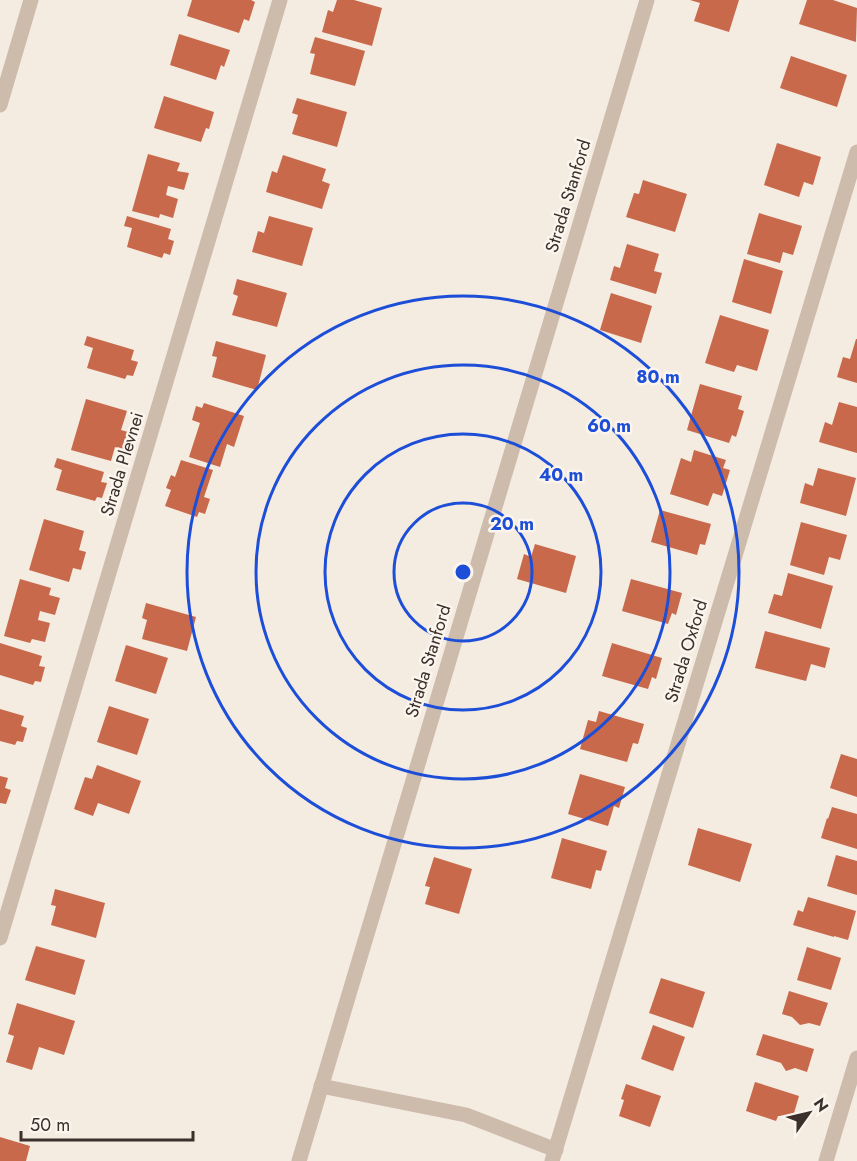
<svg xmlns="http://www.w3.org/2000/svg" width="857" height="1161" font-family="Jost,sans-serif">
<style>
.building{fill:#c8694b}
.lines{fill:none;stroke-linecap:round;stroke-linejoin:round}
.minor{stroke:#cdbbac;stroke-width:15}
.ring{fill:none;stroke:#1d4ed8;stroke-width:3}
.labels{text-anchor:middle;stroke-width:5;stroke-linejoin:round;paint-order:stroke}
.street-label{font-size:18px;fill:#3b302b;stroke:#fbf5ee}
.centre{fill:#1d4ed8;stroke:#fbf5ee;stroke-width:3}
.ring-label{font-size:18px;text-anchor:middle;font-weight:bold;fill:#1d4ed8;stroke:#fbf5ee;stroke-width:5;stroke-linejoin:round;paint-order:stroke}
</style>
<rect width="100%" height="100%" fill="#f4ebe1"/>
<g class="building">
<polygon points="192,0 251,0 255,2 249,21 244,19 239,33 187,16"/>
<polygon points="337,0 354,0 382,8 372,46 322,32 328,10 333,12"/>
<polygon points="690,0 739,0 729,32 694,21 700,3"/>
<polygon points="807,0 833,0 857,8 856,42 799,24"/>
<polygon points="179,34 230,50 224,67 221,65 216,80 170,65"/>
<polygon points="315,37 365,51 355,86 310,74 315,54 310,53"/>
<polygon points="791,56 847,75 837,107 780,88"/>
<polygon points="164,96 214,112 209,129 206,128 201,142 154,128"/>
<polygon points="297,98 347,112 337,147 292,134 298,115 292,113"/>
<polygon points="777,143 821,157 813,185 804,182 799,197 764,185"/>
<polygon points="148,154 180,163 177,171 189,173 184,190 168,186 166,195 178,199 173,218 160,214 159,218 132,211"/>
<polygon points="283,155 326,169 322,181 330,184 322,209 266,192 272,171 277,173"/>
<polygon points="643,180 687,194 675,232 626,217 634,193 639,194"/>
<polygon points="759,213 802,226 793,255 783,252 780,263 747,254"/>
<polygon points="127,216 171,229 168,239 174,241 170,255 164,253 162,258 127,247 132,228 124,226"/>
<polygon points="269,216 313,228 302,266 252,252 258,231 264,233"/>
<polygon points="627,244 659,254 654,271 662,273 656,294 610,280 614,266 620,268"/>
<polygon points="744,259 783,271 771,314 732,302"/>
<polygon points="237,279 287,293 277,327 232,315 238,296 233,294"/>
<polygon points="611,293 652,306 641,343 600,330"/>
<polygon points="720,315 769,330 757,371 737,365 734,372 705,363"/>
<polygon points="87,336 134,350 131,360 138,362 133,376 127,375 125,379 87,368 93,348 84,345"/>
<polygon points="856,339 857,339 857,383 837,377 843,357 850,359"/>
<polygon points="216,341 266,355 257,390 212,377 217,357 212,356"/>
<polygon points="700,384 742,396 738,409 744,411 736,437 732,435 729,443 687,430"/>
<polygon points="86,399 127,411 121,430 128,432 123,449 115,447 111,461 71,450"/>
<polygon points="839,402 857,407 857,453 819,442 825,422 832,425"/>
<polygon points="204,403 244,416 234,447 227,444 220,467 189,457 200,423 192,420 196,406 202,408"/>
<polygon points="694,450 726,460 723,468 730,470 722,496 713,493 708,506 670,494 681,458 691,462"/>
<polygon points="57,458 104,472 101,482 107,483 102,498 97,497 95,501 56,490 62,470 54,467"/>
<polygon points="181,460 213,470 204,497 210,499 205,514 199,512 197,517 165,506 171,490 166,488 171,475 175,477"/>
<polygon points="818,468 856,478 846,516 800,503 805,483 813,486"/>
<polygon points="660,510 711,524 705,545 700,544 697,555 651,542"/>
<polygon points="44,519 84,531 79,550 86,552 81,570 73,568 69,582 29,570"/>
<polygon points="801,522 847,535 840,560 829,557 824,575 790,565"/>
<polygon points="535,544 576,556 566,593 517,579 524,554 531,557"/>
<polygon points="788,573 833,586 821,629 768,613 774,594 782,596"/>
<polygon points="20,579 51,588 49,595 60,598 55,615 40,611 38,620 50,623 45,642 32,639 30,643 4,636"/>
<polygon points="631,579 682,593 676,615 672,613 668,624 622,611"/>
<polygon points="146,603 196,617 187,651 142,639 147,620 142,618"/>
<polygon points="765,631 830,648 825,668 811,664 806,681 755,668"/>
<polygon points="0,643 42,656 39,666 45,667 41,682 35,681 33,685 0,675"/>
<polygon points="612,643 662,658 656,679 652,677 648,689 602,676"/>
<polygon points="126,645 168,658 156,694 115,681"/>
<polygon points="109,706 149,719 137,755 97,742"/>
<polygon points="0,709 24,716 21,726 27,728 23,742 17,741 15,745 0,741"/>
<polygon points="599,711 644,724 638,744 633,743 627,762 580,749 588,720 596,722"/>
<polygon points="841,754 857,759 857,797 830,788"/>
<polygon points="97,765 141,781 129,814 98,803 93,816 74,809 85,777 92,779"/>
<polygon points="580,774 625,787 619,808 614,806 608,826 568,814"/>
<polygon points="0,776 8,778 5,788 11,790 6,804 0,803"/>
<polygon points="832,807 857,814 857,849 821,838 827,818 828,819"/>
<polygon points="698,828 752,844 740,882 688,865"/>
<polygon points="562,838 607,851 601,871 596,870 591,889 551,878"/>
<polygon points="836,855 857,861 857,895 827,886"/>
<polygon points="434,857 472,869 459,914 425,904 430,887 425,886"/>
<polygon points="55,889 105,903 96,938 51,925 56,906 51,905"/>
<polygon points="808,897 856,911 848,940 834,936 834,937 793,925 798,910 803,912"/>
<polygon points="36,946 85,960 75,995 25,980"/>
<polygon points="807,947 841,958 831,990 797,980"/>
<polygon points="661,978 705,992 693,1028 649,1013"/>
<polygon points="789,991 828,1003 820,1026 809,1023 800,1025 792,1017 782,1014"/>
<polygon points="17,1003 75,1021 64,1055 39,1047 32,1070 6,1062 14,1036 8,1034"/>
<polygon points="653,1025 685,1037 673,1071 641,1059"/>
<polygon points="763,1034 814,1049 807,1072 795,1068 786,1071 781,1063 756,1055"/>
<polygon points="755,1082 799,1096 792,1120 778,1116 776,1121 746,1111"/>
<polygon points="626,1084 661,1096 650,1127 619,1116 624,1100 621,1099"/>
<polygon points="0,1137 30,1146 26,1161 0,1161"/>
</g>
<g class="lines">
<g class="minor">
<polyline points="0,105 31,0"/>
<polyline points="0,938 280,0"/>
<polyline points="321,1086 466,1115 556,1150"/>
<polyline points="299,1161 647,0"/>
<polyline points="552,1161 857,152"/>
<polyline points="826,1161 857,1058"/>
</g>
</g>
<g class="ring">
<circle cx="463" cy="572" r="69"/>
<circle cx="463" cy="572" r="138"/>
<circle cx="463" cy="572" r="207"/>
<circle cx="463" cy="572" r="276"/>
</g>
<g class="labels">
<g class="street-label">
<text transform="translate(568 196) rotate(-73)" y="6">Strada Stanford</text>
<text transform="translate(122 464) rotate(-73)" y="6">Strada Plevnei</text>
<text transform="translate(686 651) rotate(-73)" y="6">Strada Oxford</text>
<text transform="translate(428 661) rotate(-73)" y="6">Strada Stanford</text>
</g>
</g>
<circle cx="463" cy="572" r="9" class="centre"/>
<g class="ring-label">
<text x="658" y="383">80 m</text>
<text x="609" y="432">60 m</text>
<text x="561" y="481">40 m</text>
<text x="512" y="530">20 m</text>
</g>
<g transform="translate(809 1113) rotate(56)" stroke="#fbf5ee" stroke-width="4.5" paint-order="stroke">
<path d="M0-4.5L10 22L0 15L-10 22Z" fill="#3b302b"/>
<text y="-9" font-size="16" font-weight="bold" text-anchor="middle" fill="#3b302b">N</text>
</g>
<path d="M21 1131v9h172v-9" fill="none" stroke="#3b302b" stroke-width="3"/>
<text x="30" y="1131" font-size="18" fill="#3b302b" stroke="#fbf5ee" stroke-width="4.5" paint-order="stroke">50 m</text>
</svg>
